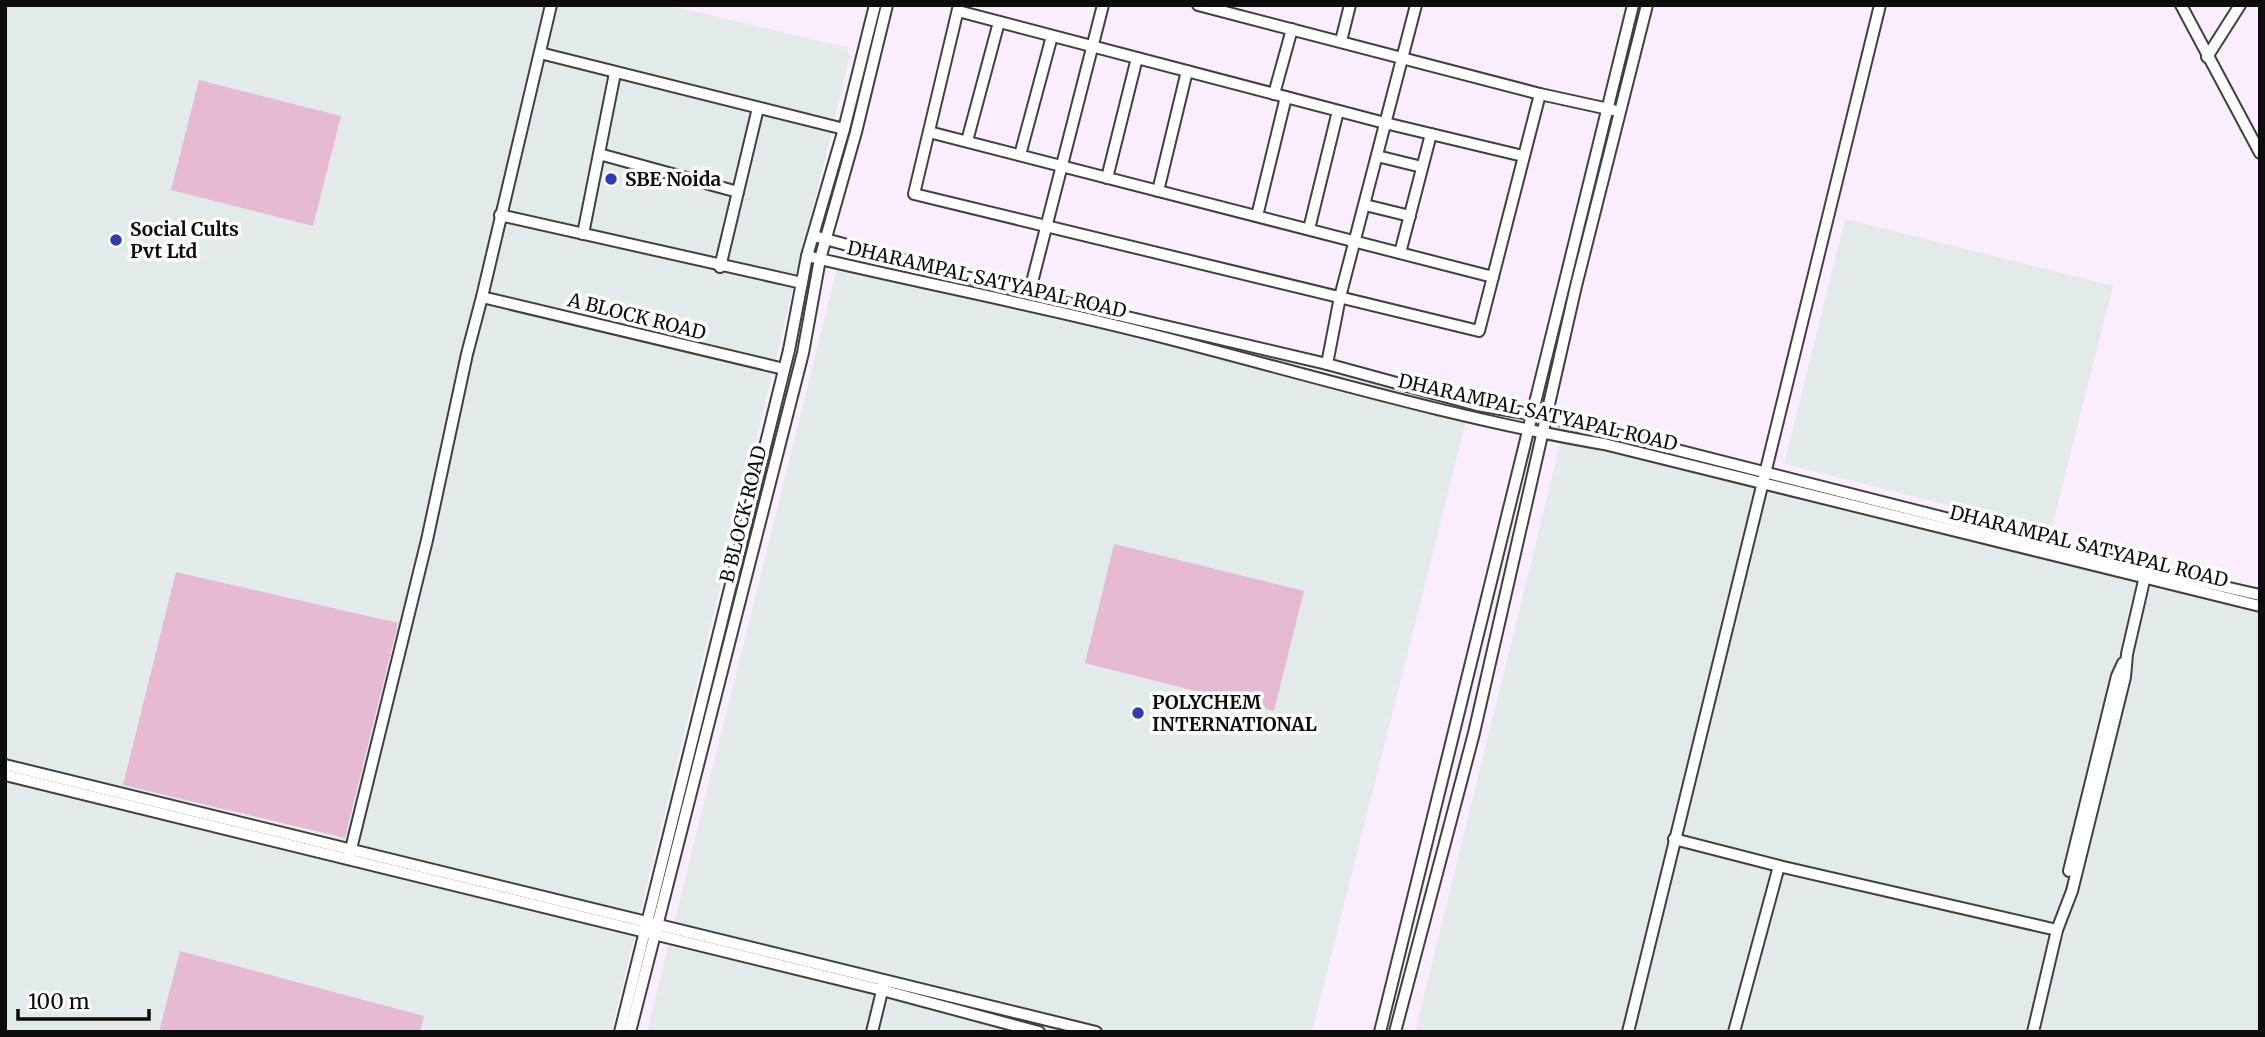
<svg xmlns="http://www.w3.org/2000/svg" width="2265" height="1037" font-family="Merriweather,serif">
<style>
.industrial{fill:#e2ebea}
.green{fill:#e5bad2}
.lines{fill:none;stroke-linecap:round;stroke-linejoin:round}
.minor-casing{stroke:#404040;stroke-width:14}
.minor{stroke:#fff;stroke-width:10}
.poi-dot{fill:#303bb2;stroke:#fff;stroke-width:2.5}
.labels{text-anchor:middle;stroke-width:7;stroke-linejoin:round;paint-order:stroke}
.poi-label{font-size:19px;font-weight:bold;fill:#0d0d0d;stroke:#fff;text-anchor:start}
.street-label{font-size:19px;fill:#0d0d0d;stroke:#fff}
</style>
<rect width="100%" height="100%" fill="#faeefe"/>
<g class="industrial">
<polygon points="5,5 667,5 846,47 850,56 611,1032 5,1032"/>
<polygon points="1845,219 2113,286 2051,531 1784,464"/>
<polygon points="839,260 1470,405 1312,1032 647,1032"/>
<polygon points="1561,441 2260,612 2260,1032 1415,1032"/>
</g>
<g class="green">
<polygon points="199,80 341,116 313,226 171,190"/>
<polygon points="1114,544 1304,591 1274,711 1085,663"/>
<polygon points="176,572 398,623 345,838 123,785"/>
<polygon points="180,951 424,1016 420,1032 159,1032"/>
</g>
<g class="lines">
<g class="minor-casing">
<g id="minor">
<polyline points="959,5 914,194 1479,331 1540,94"/>
<polyline points="1198,5 1540,94 1613,110"/>
<polyline points="2181,5 2260,153"/>
<polyline points="958,11 1385,123 1523,156"/>
<polyline points="1341,41 1350,5"/>
<polyline points="540,53 844,129"/>
<polyline points="2207,57 2240,5"/>
<polyline points="1274,94 1292,29"/>
<polyline points="929,132 1493,277"/>
<polyline points="967,141 999,22"/>
<polyline points="599,154 738,192"/>
<polyline points="1020,155 1052,36"/>
<polyline points="1377,156 1422,167"/>
<polyline points="1107,178 1137,58"/>
<polyline points="1158,191 1187,71"/>
<polyline points="1365,205 1410,216"/>
<polyline points="500,215 802,283"/>
<polyline points="1257,216 1286,97"/>
<polyline points="1309,229 1338,111"/>
<polyline points="583,234 615,73"/>
<polyline points="814,236 1029,294 1327,364 1477,405 1547,417 2146,569 2260,595"/>
<polyline points="1400,253 1431,134"/>
<path d="M807,256C921,283 1036,305 1150,334C1300,372 1450,418 1604,444L2260,606"/>
<polyline points="720,267 758,108"/>
<polyline points="1029,294 1103,5"/>
<polyline points="482,297 784,369"/>
<polyline points="1327,364 1340,297 1416,5"/>
<polyline points="5,765 1096,1032"/>
<polyline points="5,775 882,990 1039,1032"/>
<polyline points="1674,839 1779,866 2057,930"/>
<polyline points="349,857 427,540 467,354 482,297 551,5"/>
<polyline points="2069,871 2117,676 2123,663"/>
<polyline points="620,1032 789,350 807,256 844,129 875,5"/>
<polyline points="630,1032 803,353 820,259 856,132 887,5"/>
<polyline points="872,1032 884,983"/>
<polyline points="1380,1032 1633,5"/>
<polyline points="1395,1032 1474,733 1576,286 1647,5"/>
<polyline points="1628,1032 1880,5"/>
<polyline points="1734,1032 1779,866"/>
<polyline points="2033,1032 2057,930 2072,891 2125,677 2127,654 2146,572"/>
</g>
</g>
<use href="#minor" class="minor"/>
</g>
<g class="poi-dot">
<circle cx="611" cy="179" r="7"/>
<circle cx="116" cy="240" r="7"/>
<circle cx="1138" cy="713" r="7"/>
</g>
<g class="labels">
<g class="poi-label">
<text x="625" y="186">SBE Noida</text>
<text x="130" y="236">Social Cults<tspan x="130" dy="22">Pvt Ltd</tspan></text>
<text x="1152" y="709">POLYCHEM<tspan x="1152" dy="22">INTERNATIONAL</tspan></text>
</g>
<g class="street-label">
<text transform="translate(987 279) rotate(13)" y="7">DHARAMPAL SATYAPAL ROAD</text>
<text transform="translate(637 316) rotate(14)" y="7">A BLOCK ROAD</text>
<text transform="translate(1538 412) rotate(13)" y="7">DHARAMPAL SATYAPAL ROAD</text>
<text transform="translate(743 514) rotate(-76)" y="7">B BLOCK ROAD</text>
<text transform="translate(2089 546) rotate(14)" y="7">DHARAMPAL SATYAPAL ROAD</text>
</g>
</g>
<rect width="2265" height="1037" fill="none" stroke="#0d0d0d" stroke-width="14"/>
<path d="M18 1009v10h131v-10" fill="none" stroke="#0d0d0d" stroke-width="3.5"/>
<text x="28" y="1009" font-size="21" fill="#0d0d0d" stroke="#ffffff" stroke-width="5" paint-order="stroke">100 m</text>
</svg>
